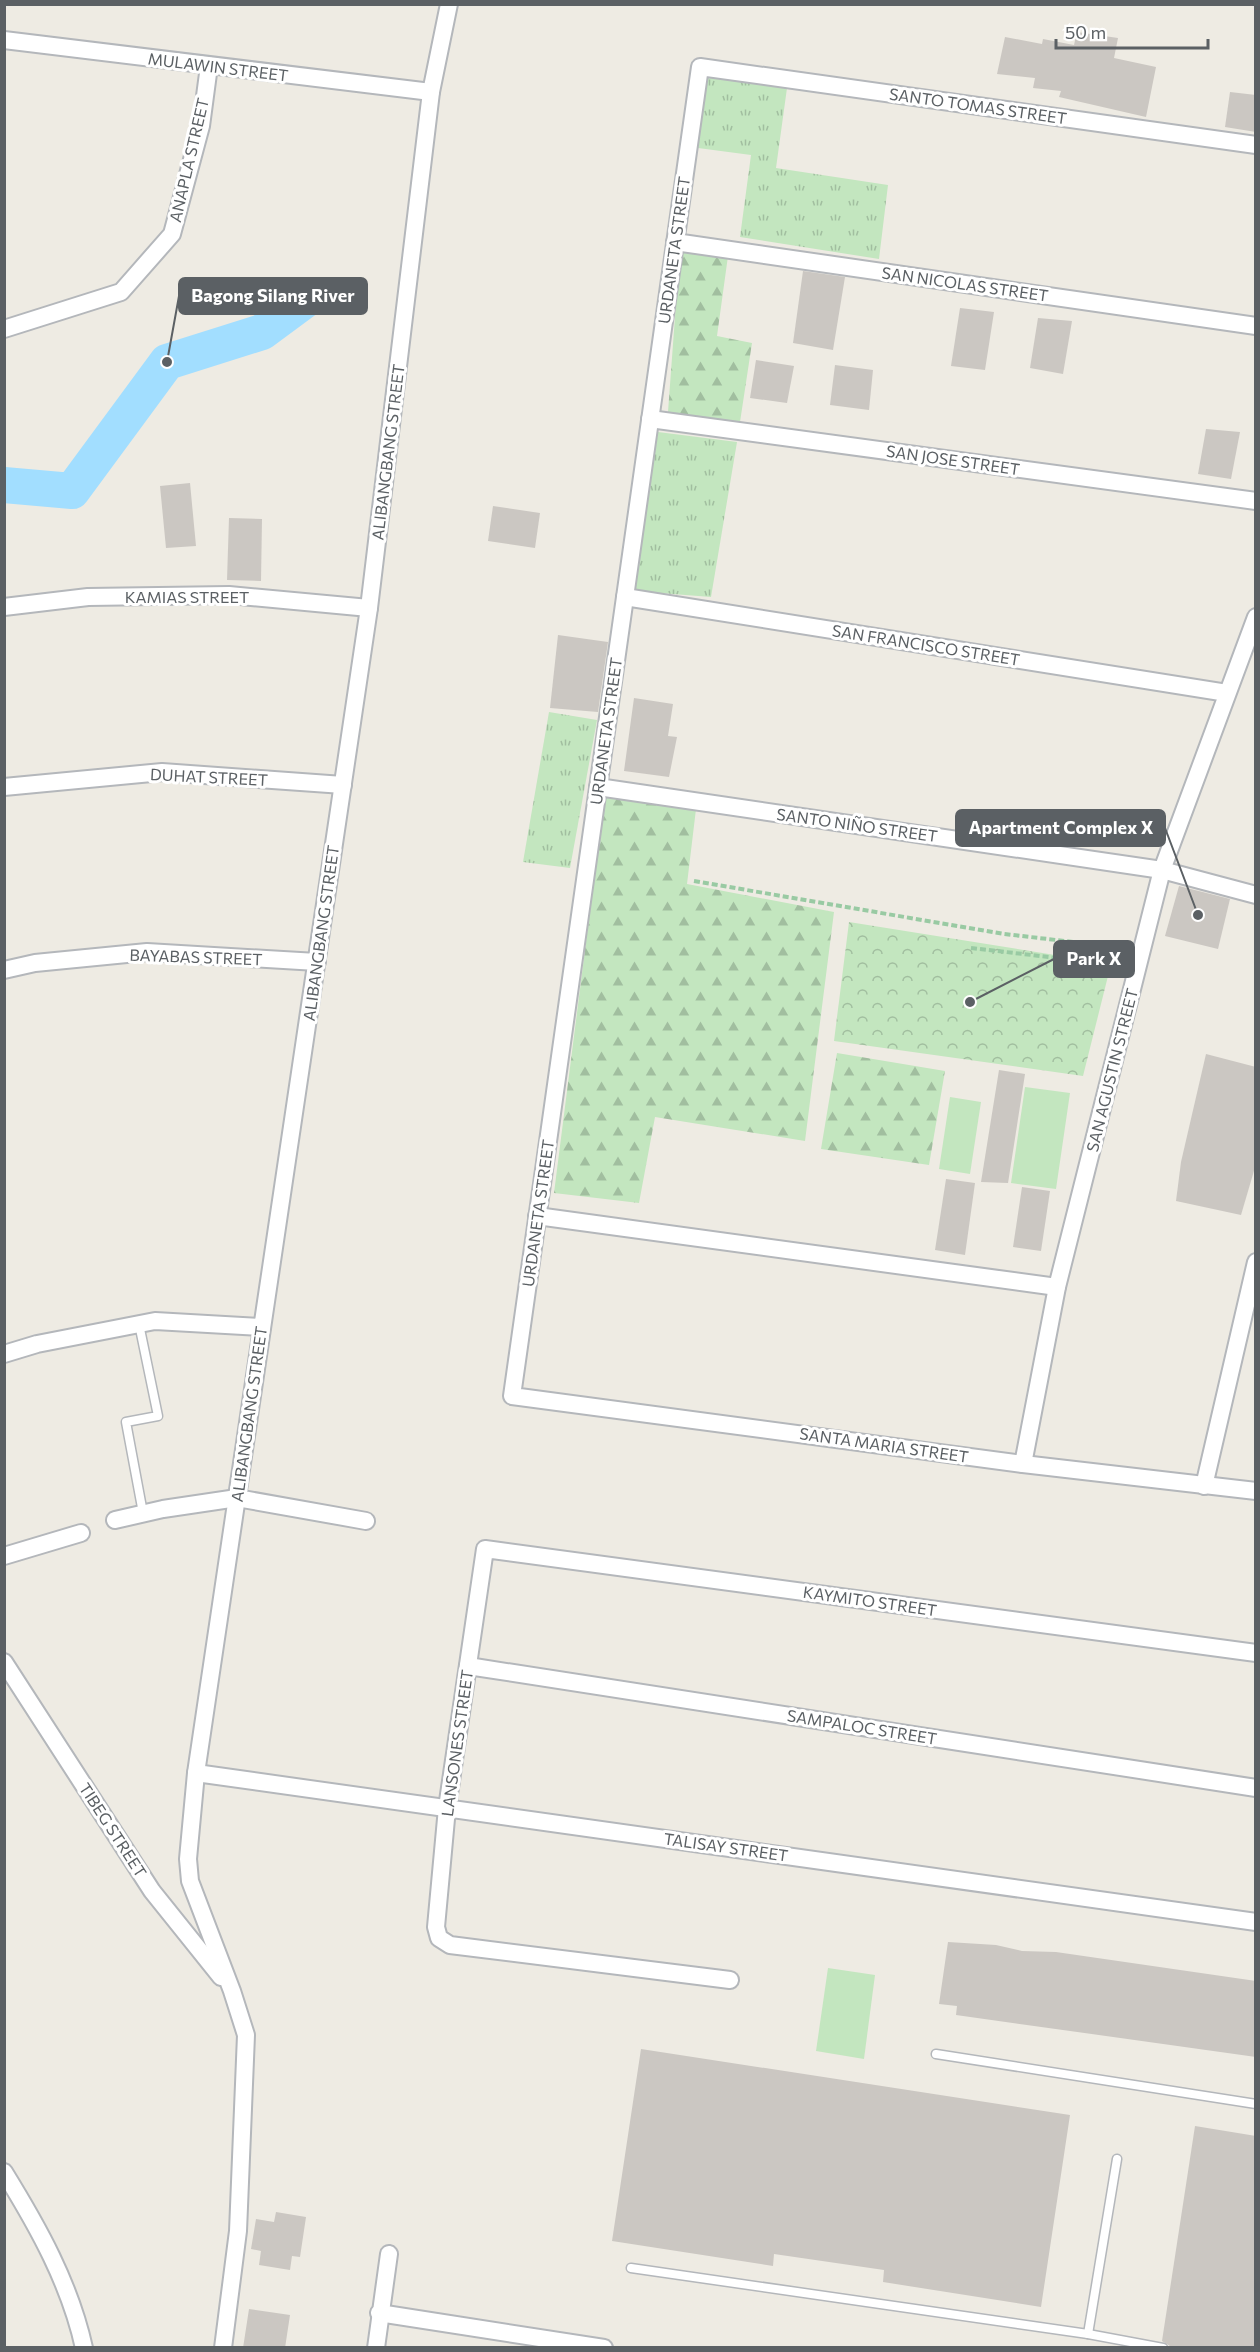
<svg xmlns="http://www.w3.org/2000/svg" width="1260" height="2352" font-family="Commissioner,sans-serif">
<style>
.grass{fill:url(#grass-tufts)}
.forest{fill:url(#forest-firs)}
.park{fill:url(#park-crowns)}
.pitch{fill:#c3e6bf}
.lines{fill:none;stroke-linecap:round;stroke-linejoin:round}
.river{stroke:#a2deff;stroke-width:36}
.building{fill:#cbc7c2}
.service-casing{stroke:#b4b7bb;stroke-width:11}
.minor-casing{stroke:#b4b7bb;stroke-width:20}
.path{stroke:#99caa3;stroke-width:4;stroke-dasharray:6 3;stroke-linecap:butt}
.service{stroke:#fff;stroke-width:8}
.minor{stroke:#fff;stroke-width:16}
.labels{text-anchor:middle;stroke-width:6;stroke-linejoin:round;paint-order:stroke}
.street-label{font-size:16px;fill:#5b6064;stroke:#fff}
.leader{fill:none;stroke:#5b6064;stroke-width:2}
.callout-dot{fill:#5b6064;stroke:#fff;stroke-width:2}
.callout{fill:#5b6064;stroke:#5b6064;stroke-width:2}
.callout-label{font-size:18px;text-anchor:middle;font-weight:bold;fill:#fff}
</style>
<defs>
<pattern id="grass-tufts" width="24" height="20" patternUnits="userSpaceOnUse" patternTransform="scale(1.5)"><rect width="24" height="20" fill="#c3e6bf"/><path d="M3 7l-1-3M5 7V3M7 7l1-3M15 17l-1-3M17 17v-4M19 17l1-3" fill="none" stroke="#a1be9f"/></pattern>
<pattern id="forest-firs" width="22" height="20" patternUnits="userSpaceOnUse" patternTransform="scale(1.5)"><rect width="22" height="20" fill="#c3e6bf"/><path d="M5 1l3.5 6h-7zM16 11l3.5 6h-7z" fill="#a1be9f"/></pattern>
<pattern id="park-crowns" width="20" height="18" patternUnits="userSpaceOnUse" patternTransform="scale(1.5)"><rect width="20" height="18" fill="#c3e6bf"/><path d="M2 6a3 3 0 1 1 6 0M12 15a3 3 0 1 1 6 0" fill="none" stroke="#a1be9f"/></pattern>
</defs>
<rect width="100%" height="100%" fill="#eeebe3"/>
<g class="grass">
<polygon points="706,75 787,88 776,168 888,185 879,259 740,237 751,155 698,148"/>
<polygon points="658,432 737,442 711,597 634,591"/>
<polygon points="549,712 597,720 570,868 523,862"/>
</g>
<g class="forest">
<polygon points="680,249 728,256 717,336 752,343 740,422 668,412"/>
<polygon points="605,793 696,809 687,884 834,912 805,1141 655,1117 639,1203 554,1193"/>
<polygon points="837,1053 945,1071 929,1165 821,1149"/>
</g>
<polygon class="park" points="849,922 1111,964 1083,1076 834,1041"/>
<g class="pitch">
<polygon points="1025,1087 1070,1093 1056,1189 1011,1183"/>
<polygon points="950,1097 981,1102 970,1174 939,1169"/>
<polygon points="828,1968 875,1975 864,2059 816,2051"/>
</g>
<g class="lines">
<polyline class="river" points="4,485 72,491 167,362 262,332 308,298"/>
</g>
<g class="building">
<polygon points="1077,32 1118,38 1114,58 1156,67 1146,117 1059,97 1061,91 1033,88 1035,78 997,74 1005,37 1042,44 1043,39 1074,45"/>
<polygon points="1230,92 1256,95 1256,132 1225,127"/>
<polygon points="803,271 845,277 833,350 793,343"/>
<polygon points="960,308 994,312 985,370 951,366"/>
<polygon points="1038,318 1072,321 1063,374 1030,368"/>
<polygon points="756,360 794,366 787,403 750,398"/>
<polygon points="835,365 873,370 869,410 830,405"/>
<polygon points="1206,429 1240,432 1231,479 1198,474"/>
<polygon points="190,483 196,546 166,548 160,486"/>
<polygon points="493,506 540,513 535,548 488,541"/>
<polygon points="229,518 262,519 261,581 227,580"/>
<polygon points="558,635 608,642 598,712 550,708"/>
<polygon points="634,698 673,704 668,736 677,737 669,777 624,771"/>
<polygon points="1179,886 1230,899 1218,949 1165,936"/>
<polygon points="1206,1054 1256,1067 1256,1164 1241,1215 1176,1201 1181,1162"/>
<polygon points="999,1070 1025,1074 1008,1183 981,1182"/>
<polygon points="946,1179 975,1183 965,1255 935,1250"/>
<polygon points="1022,1187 1050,1191 1041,1251 1013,1247"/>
<polygon points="948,1942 996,1945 1022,1951 1056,1952 1256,1981 1256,2057 956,2015 957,2006 939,2004"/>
<polygon points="641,2049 1070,2115 1041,2307 883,2282 884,2270 774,2254 773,2266 612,2241"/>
<polygon points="1195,2126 1256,2136 1256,2348 1173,2348 1162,2341"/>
<polygon points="276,2212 306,2217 300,2257 292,2256 290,2270 259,2265 261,2251 251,2249 256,2219 274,2222"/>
<polygon points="249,2309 290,2315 285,2348 243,2348"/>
</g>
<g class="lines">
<g class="service-casing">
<g id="service">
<polyline points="139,1324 158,1416 126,1422 143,1513"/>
<polyline points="936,2054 1256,2104"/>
<polyline points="631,2268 1088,2334 1163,2348"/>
<polyline points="1088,2334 1117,2159"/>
</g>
</g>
<g class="minor-casing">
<g id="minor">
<polyline points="4,40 431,92"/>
<polyline points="1256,145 700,67 512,1396 1023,1464 1256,1491"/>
<polyline points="675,242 1256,326"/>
<polyline points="4,329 121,292 172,234 201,126 209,66"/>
<polyline points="650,419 1256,501"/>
<polyline points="625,597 1227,693"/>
<polyline points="4,607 88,597 229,595 369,608"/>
<polyline points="4,787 162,772 343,785"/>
<polyline points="598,787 1162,870 1256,895"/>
<polyline points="4,970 35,963 147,952 317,962"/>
<polyline points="537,1216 1057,1287"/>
<polyline points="4,1354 37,1344 155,1321 262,1327"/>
<polyline points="1023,1464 1057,1287 1162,870 1256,617"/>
<polyline points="1204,1486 1256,1262"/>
<polyline points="115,1520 163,1509 237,1498 366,1521"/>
<polyline points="4,1556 81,1533"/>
<polyline points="4,1662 152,1891 221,1977"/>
<polyline points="468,1666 1256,1788"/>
<polyline points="196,1773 1256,1922"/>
<polyline points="730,1980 450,1945 439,1938 436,1927 447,1808 485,1549 1256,1653"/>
<path d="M4,2172C38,2227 70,2284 84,2348"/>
<polyline points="379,2313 604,2348"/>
<polyline points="223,2348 238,2231 246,2035 232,1991 190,1881 188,1859 196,1773 369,608 431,92 449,4"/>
<polyline points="376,2348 389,2254"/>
</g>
</g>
<g class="path">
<polyline points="694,881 1004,934 1126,948"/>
<polyline points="971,948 1049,957 1121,970"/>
</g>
<use href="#service" class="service"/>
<use href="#minor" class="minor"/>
</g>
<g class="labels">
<g class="street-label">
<text transform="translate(218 67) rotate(7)" y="6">MULAWIN STREET</text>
<text transform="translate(978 106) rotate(8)" y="6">SANTO TOMAS STREET</text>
<text transform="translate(189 160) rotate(-77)" y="6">ANAPLA STREET</text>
<text transform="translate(674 250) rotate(-82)" y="6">URDANETA STREET</text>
<text transform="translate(965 284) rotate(8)" y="6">SAN NICOLAS STREET</text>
<text transform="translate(388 452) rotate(-83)" y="6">ALIBANGBANG STREET</text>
<text transform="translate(953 460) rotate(8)" y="6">SAN JOSE STREET</text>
<text x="187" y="603">KAMIAS STREET</text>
<text transform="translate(926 645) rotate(9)" y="6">SAN FRANCISCO STREET</text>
<text transform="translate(606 731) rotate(-82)" y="6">URDANETA STREET</text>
<text transform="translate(209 777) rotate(3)" y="6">DUHAT STREET</text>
<text transform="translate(857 825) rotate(8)" y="6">SANTO NIÑO STREET</text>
<text transform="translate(321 933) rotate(-82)" y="6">ALIBANGBANG STREET</text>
<text transform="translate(196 957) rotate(2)" y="6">BAYABAS STREET</text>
<text transform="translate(1112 1070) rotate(-76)" y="6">SAN AGUSTIN STREET</text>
<text transform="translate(538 1213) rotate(-82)" y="6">URDANETA STREET</text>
<text transform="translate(249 1414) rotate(-82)" y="6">ALIBANGBANG STREET</text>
<text transform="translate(884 1445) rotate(8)" y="6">SANTA MARIA STREET</text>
<text transform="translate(870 1601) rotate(8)" y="6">KAYMITO STREET</text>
<text transform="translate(862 1727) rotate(9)" y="6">SAMPALOC STREET</text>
<text transform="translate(457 1743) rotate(-82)" y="6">LANSONES STREET</text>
<text transform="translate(113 1830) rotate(57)" y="6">TIBEG STREET</text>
<text transform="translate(726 1847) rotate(8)" y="6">TALISAY STREET</text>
</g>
</g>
<path class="leader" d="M167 362L179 296M1198 915L1165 828M970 1002L1054 959"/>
<g class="callout-dot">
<circle cx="167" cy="362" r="6"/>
<circle cx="1198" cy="915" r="6"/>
<circle cx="970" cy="1002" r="6"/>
</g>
<g class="callout">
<rect x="179" y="278" width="188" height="36" rx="6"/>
<rect x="956" y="810" width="209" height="36" rx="6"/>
<rect x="1054" y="941" width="80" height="36" rx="6"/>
</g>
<g class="callout-label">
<text x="273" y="302">Bagong Silang River</text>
<text x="1061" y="834">Apartment Complex X</text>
<text x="1094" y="965">Park X</text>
</g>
<rect width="1260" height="2352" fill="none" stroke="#5b6064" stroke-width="12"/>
<path d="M1056 39v9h152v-9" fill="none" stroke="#5b6064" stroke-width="3"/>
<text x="1065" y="39" font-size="18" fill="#5b6064" stroke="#ffffff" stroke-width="4.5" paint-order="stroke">50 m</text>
</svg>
